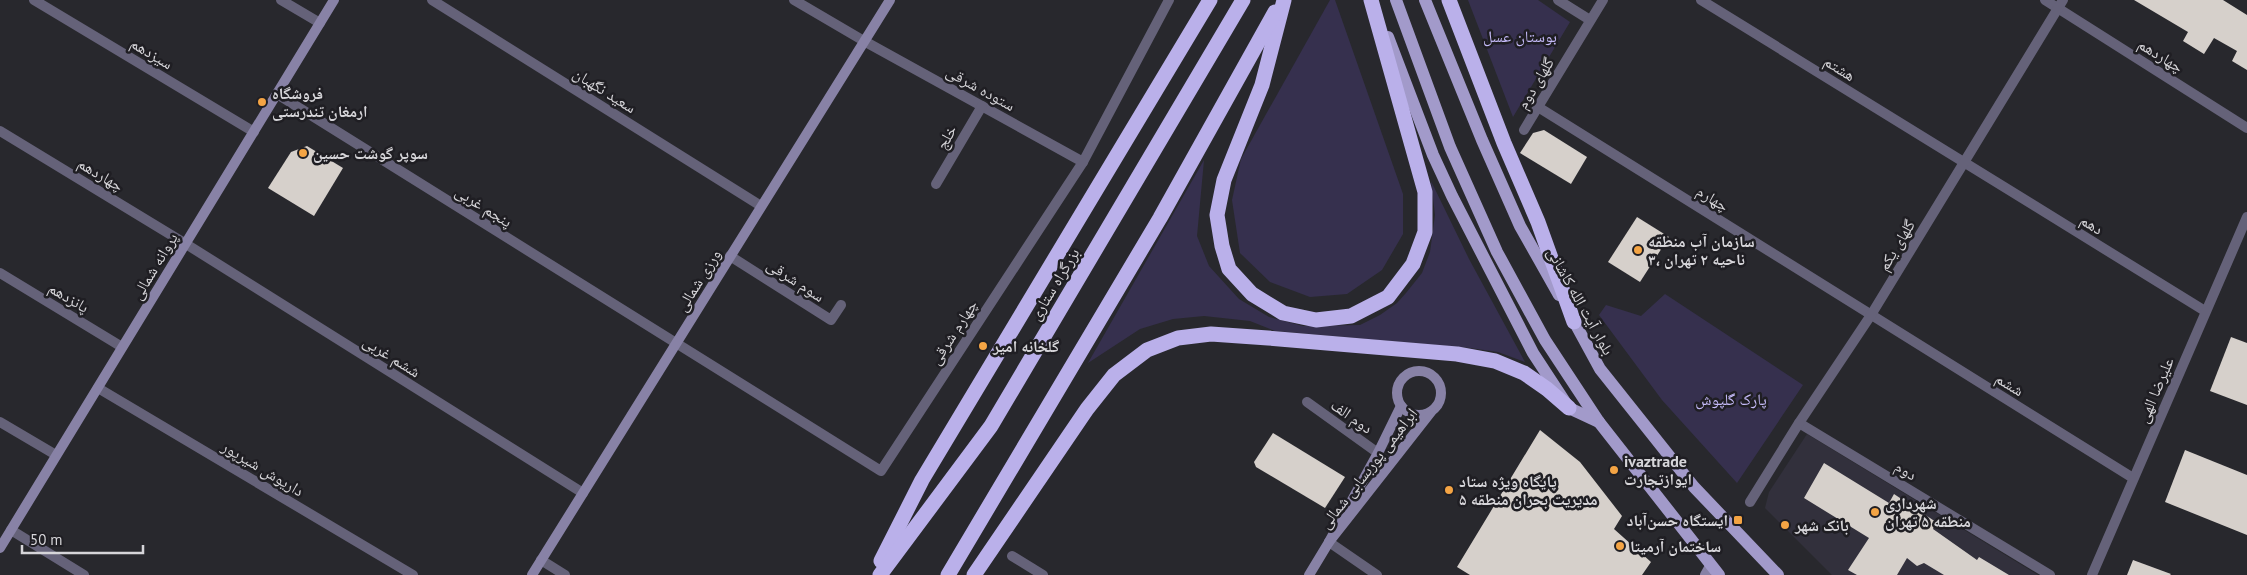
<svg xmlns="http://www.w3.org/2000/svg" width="2247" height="575" font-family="'PT Sans','Noto Naskh Arabic',sans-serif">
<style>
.built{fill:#32303c}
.green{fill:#36304e}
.building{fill:#d6d0cb}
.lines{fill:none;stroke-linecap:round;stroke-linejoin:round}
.street{stroke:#656279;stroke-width:10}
.secondary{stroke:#8882a6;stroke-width:10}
.primary{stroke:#a29aca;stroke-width:12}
.highway{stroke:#bab0ea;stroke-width:15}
.poi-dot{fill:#f4a444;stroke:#1f1e23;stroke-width:2}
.labels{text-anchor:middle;stroke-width:5;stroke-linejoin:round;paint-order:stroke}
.park-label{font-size:16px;fill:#c6bbfa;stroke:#1f1e23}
.street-label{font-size:16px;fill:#d6d5d9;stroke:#1f1e23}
.poi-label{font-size:16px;font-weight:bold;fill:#d6d5d9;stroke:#1f1e23;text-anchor:start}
</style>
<rect width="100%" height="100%" fill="#28282d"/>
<polygon class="built" points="1807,434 2038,575 1832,575 1765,508 1769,492"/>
<g class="green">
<polygon points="1330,0 1335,0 1403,194 1403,234 1382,270 1347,294 1310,297 1270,282 1240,253 1232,200 1241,159"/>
<polygon points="1468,0 1538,0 1570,22 1513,117"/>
<polygon points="1204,160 1197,236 1209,266 1239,299 1269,317 1303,326 1360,325 1380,315 1397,303 1406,293 1422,273 1430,252 1435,215 1431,181 1469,259 1525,362 1498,352 1470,348 1275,331 1250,321 1204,316 1173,319 1140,329 1088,363"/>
<polygon points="1665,294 1803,385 1737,483 1662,400 1599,315 1606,305 1641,316"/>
</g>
<g class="building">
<polygon points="2134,0 2223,0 2247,15 2247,70 2232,61 2237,51 2214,38 2204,54 2183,41 2188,32"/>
<polygon points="1544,130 1587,157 1571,184 1520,153 1533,133"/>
<polygon points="307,146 343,168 314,216 268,188 291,152"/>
<polygon points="1637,217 1669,237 1640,282 1608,262"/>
<polygon points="2231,337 2247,343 2247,405 2210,391"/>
<polygon points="1540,430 1580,462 1622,516 1614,529 1651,562 1642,575 1470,575 1457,567"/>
<polygon points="1273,433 1345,477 1325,508 1256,467 1254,462"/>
<polygon points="2185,450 2247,475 2247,535 2165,502"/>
<polygon points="1824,463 1889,503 1894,494 1936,522 1933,529 1977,560 1979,557 2009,575 1944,575 1924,563 1917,566 1907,558 1897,575 1857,575 1848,570 1869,538 1804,498"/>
<polygon points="2133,560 2171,574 2170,575 2127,575"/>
</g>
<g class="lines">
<g class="street">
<polyline points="34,0 254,132"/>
<polyline points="281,0 320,23"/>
<polyline points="432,0 761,206"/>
<polyline points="794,0 864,41 1083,162"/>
<polyline points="1558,0 1590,20"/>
<polyline points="1701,0 2205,311"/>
<polyline points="2045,0 2247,128"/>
<polyline points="277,94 881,471 1083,162 1169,0"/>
<polyline points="1538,107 2133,478"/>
<polyline points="1524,130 1603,0"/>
<polyline points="0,131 186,244 583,493"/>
<polyline points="936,184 982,106"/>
<polyline points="730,256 831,320 841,305"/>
<polyline points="0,273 122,347"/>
<polyline points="98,388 413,575"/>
<polyline points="1307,402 1378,453"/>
<polyline points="0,422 56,455"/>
<polyline points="1799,423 2050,575"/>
<polyline points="1750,502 1799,423 1871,315 2063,0"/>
<polyline points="11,530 84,575"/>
<polyline points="1329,542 1377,575"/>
<polyline points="1012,556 1043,575"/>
<polyline points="541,560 565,575"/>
<polyline points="2092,575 2247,217"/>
</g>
<g class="secondary">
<circle cx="1419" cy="393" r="22"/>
<polyline points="1401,406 1378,453 1329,542 1431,412"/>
<polyline points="0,548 334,0"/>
<polyline points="532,575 890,0"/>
<polyline points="1309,575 1329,542"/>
<polyline points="1705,575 1710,566"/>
</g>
<g class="primary">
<polyline points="1396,0 1450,147 1497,252 1545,340 1599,422 1719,575"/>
<polyline points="1425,0 1482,140 1520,226 1559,295"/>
<polyline points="1388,37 1433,155 1452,196 1533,353 1569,408 1599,422"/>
<polyline points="1570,314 1600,369 1694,487 1778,575"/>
</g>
<g class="highway">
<polyline points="1284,0 1262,85 1224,180 1217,215 1222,246 1229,269 1252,294 1283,313 1316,320 1351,316 1388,297 1413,264 1425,232 1425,192 1371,0"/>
<polyline points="1449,0 1504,143 1538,222 1574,322"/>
<polyline points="881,561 922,480 1210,0"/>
<polyline points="880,575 991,426 1243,0"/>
<polyline points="948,575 1160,218 1275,12"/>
<polyline points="974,575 1087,409 1114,375 1147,350 1178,338 1211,334 1268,338 1457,354 1495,361 1524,373 1547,389 1569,408"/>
</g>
</g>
<g class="poi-dot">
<circle cx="262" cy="102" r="5"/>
<circle cx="303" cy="153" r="5"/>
<circle cx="1638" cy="250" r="5"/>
<circle cx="983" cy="346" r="5"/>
<circle cx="1614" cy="470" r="5"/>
<circle cx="1449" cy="490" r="5"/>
<circle cx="1875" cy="512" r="5"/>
<rect x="1733" y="515" width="10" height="10" rx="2.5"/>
<circle cx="1785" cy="525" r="5"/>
<circle cx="1620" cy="546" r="5"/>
</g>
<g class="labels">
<g class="park-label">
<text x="1520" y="42">بوستان عسل</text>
<text x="1731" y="405">پارک گلپوش</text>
</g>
<g class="street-label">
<text transform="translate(152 53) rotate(31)" y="6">سیزدهم</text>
<text transform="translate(2161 55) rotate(32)" y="6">چهاردهم</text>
<text transform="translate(1840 68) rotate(32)" y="6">هشتم</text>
<text transform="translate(1535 83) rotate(-59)" y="6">گلهای دوم</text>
<text transform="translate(981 88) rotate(29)" y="6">ستوده شرقی</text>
<text transform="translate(605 90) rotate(32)" y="6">سعید نگهبان</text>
<text transform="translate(946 137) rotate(-60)" y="6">خلج</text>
<text transform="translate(101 174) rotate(31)" y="6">چهاردهم</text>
<text transform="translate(1713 198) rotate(32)" y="6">چهارم</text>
<text transform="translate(484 206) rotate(32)" y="6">پنجم غربی</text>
<text transform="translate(2092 224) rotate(32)" y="6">دهم</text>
<text transform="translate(1896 245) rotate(-59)" y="6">گلهای یکم</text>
<text transform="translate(154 266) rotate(-59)" y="6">پروانه شمالی</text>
<text transform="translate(698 280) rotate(-58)" y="6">ورزی شمالی</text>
<text transform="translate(796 280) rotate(33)" y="6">سوم شرقی</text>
<text transform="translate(1054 284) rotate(-59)" y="6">بزرگراه ستاری</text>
<text transform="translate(69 297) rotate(31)" y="6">پانزدهم</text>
<text transform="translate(1581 301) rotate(61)" y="6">بلوار آیت الله کاشانی</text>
<text transform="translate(953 332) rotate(-57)" y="6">چهارم شرقی</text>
<text transform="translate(392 356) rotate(32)" y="6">ششم غربی</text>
<text transform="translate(2010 384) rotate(32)" y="6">ششم</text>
<text transform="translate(2155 390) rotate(-67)" y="6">علیرضا الهی</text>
<text transform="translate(1352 416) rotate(35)" y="6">دوم الف</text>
<text transform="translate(263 468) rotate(31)" y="6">داریوش شیرپور</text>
<text transform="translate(1368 468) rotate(-52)" y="6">ابراهیمی پوربسابی شمالی</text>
<text transform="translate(1906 470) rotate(31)" y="6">دوم</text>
</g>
<g class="poi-label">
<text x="272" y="99">فروشگاه<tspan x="272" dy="18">ارمغان تندرستی</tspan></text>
<text x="313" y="159">سوپر گوشت حسین</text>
<text x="1648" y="247">سازمان آب منطقه<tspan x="1648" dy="18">۳، ناحیه ۲ تهران</tspan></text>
<text x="993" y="352">گلخانه امیر</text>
<text x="1624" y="467">ivaztrade<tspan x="1624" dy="18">ایوازتجارت</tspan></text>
<text x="1459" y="487">پایگاه ویژه ستاد<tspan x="1459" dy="18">مدیریت بحران منطقه ۵</tspan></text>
<text x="1885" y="509">شهرداری<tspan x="1885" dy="18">منطقه ۵ تهران</tspan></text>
<text x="1728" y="526" text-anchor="end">ایستگاه حسن‌آباد</text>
<text x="1795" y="531">بانک شهر</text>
<text x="1630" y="552">ساختمان آرمیتا</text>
</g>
</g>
<path d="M22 545v8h121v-8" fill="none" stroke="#d6d5d9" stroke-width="2.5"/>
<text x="30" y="545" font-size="15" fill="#d6d5d9" stroke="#1f1e23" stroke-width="4" paint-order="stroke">50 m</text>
</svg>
